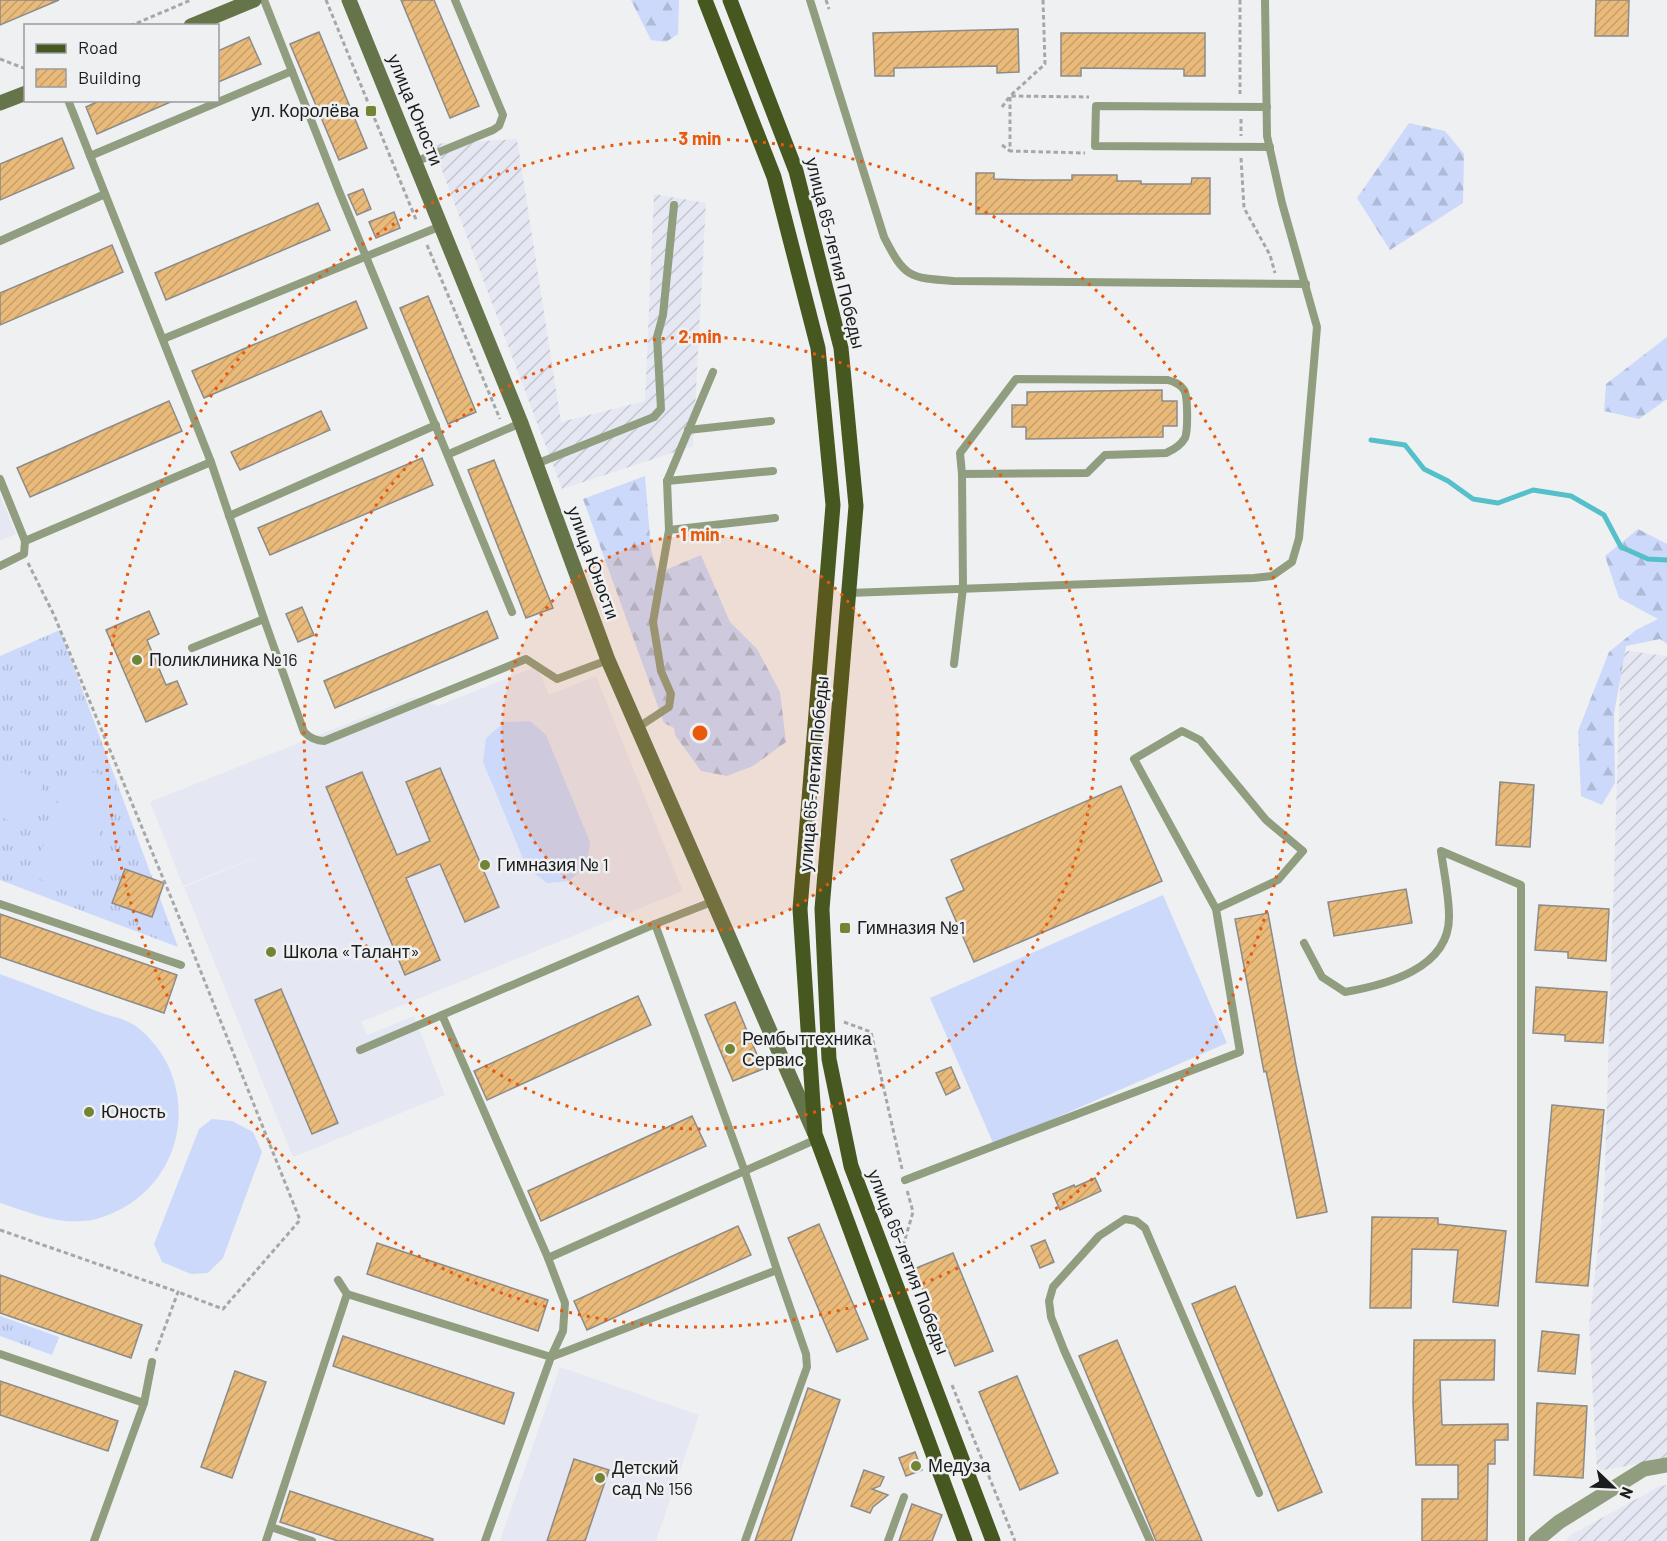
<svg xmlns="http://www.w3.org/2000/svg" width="1667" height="1541" font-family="Barlow,sans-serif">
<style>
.built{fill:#e5e8f2}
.industrial{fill:url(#industrial-furrows)}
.grass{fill:url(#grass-tufts)}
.forest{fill:url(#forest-firs)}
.garden{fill:#ccd9fb}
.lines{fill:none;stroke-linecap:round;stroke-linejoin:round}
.stream{stroke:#55bfca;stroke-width:5}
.building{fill:url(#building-hatch);stroke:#8c8b89;stroke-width:1.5}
.path{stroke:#a6a7a8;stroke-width:3;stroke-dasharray:4.5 3;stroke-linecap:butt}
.lane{stroke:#919d7f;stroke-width:8}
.street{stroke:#919d7f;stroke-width:15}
.secondary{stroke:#657549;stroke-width:15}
.primary{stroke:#465820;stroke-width:15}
.ring{fill:none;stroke:#e8590c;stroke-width:3;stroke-dasharray:3 6}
.poi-dot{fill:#728535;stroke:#eff0f2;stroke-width:2}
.labels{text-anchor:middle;stroke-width:5;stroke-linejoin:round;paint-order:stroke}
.street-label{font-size:18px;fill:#1c1c1d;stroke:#eff0f2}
.poi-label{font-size:18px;fill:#1c1c1d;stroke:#eff0f2;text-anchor:start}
.centre{fill:#e8590c;stroke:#eff0f2;stroke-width:3}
.ring-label{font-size:18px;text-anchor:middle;font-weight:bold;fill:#e8590c;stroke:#eff0f2;stroke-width:5;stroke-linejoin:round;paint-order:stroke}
</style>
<defs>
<pattern id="industrial-furrows" width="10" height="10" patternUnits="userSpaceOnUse" patternTransform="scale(1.5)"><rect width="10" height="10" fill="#e5e8f2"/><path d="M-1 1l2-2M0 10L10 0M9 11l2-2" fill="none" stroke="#c4c6cf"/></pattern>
<pattern id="grass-tufts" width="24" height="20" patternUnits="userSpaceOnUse" patternTransform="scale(1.5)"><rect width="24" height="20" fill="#ccd9fb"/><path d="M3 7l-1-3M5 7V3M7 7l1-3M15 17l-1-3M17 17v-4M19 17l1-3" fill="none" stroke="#afbad7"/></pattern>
<pattern id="forest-firs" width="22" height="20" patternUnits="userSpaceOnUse" patternTransform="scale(1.5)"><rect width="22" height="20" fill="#ccd9fb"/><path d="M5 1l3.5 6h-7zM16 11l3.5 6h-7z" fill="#afbad7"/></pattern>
<pattern id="building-hatch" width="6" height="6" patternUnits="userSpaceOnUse" patternTransform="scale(1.5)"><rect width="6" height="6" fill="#e9ba79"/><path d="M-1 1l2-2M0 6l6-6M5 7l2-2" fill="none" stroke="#c79f68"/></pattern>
</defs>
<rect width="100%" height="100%" fill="#eff0f2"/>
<g class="built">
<polygon points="0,495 16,534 0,541"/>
<polygon points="537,666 549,695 596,676 683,891 361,1022 367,1035 414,1016 445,1095 293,1157 184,887 290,844 183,886 150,802 414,697 438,706"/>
<polygon points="560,1367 699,1415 656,1541 500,1541"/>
</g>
<g class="industrial">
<polygon points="517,139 561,422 645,401 654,194 706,203 693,446 562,489 432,144"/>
<polygon points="1621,650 1667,656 1667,1459 1597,1471 1589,1324 1604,1199"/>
<polygon points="1667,1485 1667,1541 1566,1541 1571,1535 1660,1486"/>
</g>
<g class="grass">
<polygon points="60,630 178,947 0,880 0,656"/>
<polygon points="0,1316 59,1337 52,1355 0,1336"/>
</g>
<g class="forest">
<polygon points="631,0 679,0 678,34 666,42 651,40"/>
<polygon points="1409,123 1445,131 1464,154 1463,203 1390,250 1357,198"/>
<polygon points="1667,337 1667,399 1639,419 1604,411 1606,384"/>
<polygon points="645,476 651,550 658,573 701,555 730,622 757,649 780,692 786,742 753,766 727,776 701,771 675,735 674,728 664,723 583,499"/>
<polygon points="1638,529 1667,544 1667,644 1660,639 1626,646 1614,714 1615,783 1602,805 1581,796 1578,731 1609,652 1636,630 1658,619 1619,598 1605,556"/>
</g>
<g class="garden">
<polygon points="530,721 546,735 590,842 587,865 569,881 547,883 527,868 483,762 486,738 505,722"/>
<polygon points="0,765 44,781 28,828 0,817"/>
<polygon points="70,765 117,780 80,892 33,877"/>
<polygon points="1163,895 1227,1043 994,1145 930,998"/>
<path d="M0,974C33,986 66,999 99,1012C110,1016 127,1019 137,1027C198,1075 191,1170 123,1208C111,1214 98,1220 84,1221C55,1224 28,1212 0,1203Z"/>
<polygon points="212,1119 232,1121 253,1132 262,1152 223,1258 208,1273 191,1274 162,1262 154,1244 199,1129"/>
</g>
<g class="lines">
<polyline class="stream" points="1371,440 1405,445 1424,469 1448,481 1473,499 1498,503 1533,490 1571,496 1604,515 1621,547 1648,559 1667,560"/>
</g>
<g class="building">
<polygon points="0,0 59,0 0,25"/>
<polygon points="401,0 434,0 479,106 450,118"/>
<polygon points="1596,0 1629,0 1628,36 1595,36"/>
<polygon points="1018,29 1019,72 997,73 997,66 894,68 894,76 875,76 873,33"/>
<polygon points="319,32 367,148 339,160 290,44"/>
<polygon points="1061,33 1205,33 1205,76 1184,76 1184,69 1081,68 1081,76 1061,76"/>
<polygon points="249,37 261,64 218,82 218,51"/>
<polygon points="101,100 175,100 97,134 86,107"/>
<polygon points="62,138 74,168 0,200 0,164"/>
<polygon points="976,173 994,173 994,179 1029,180 1072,180 1072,175 1117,175 1117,181 1141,181 1141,184 1191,184 1192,178 1210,178 1210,214 976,214"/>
<polygon points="363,189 371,209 357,215 348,195"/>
<polygon points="318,203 330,230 166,300 155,273"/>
<polygon points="394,212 400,228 376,238 369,222"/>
<polygon points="112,245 123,272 0,325 0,293"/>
<polygon points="428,296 476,412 448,424 400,308"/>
<polygon points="356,301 367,328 204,398 192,371"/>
<polygon points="1162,390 1162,401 1177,401 1177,426 1163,426 1163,437 1026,439 1026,427 1012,427 1012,405 1027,405 1027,392"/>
<polygon points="169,401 182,431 30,497 17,468"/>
<polygon points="321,411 330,430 240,470 231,452"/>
<polygon points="422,458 433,485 270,555 258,528"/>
<polygon points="494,460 553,608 526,618 468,470"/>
<polygon points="302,607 314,635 298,642 286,614"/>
<polygon points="149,611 159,634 147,640 166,685 177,681 187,704 146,722 106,630"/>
<polygon points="487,611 498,638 335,708 324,681"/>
<polygon points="440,768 499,907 465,922 440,864 406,878 440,960 405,975 326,787 362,772 397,855 430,841 406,782"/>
<polygon points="1500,782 1534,785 1530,847 1496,845"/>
<polygon points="1121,786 1162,881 974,962 946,898 964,890 951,860"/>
<polygon points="125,869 164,883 152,917 112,903"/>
<polygon points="1406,889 1412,923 1334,936 1328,902"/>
<polygon points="1539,905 1609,909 1606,961 1568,958 1568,952 1535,950"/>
<polygon points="1268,913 1296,1065 1327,1212 1297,1218 1266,1071 1264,1072 1235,919"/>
<polygon points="0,914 177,975 164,1013 0,957"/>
<polygon points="1536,987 1607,992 1603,1043 1565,1041 1565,1035 1533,1033"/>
<polygon points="281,989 338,1123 312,1134 255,1000"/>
<polygon points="638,996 651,1025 487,1100 474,1071"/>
<polygon points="735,1002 763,1069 733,1081 705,1015"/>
<polygon points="951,1067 960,1088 946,1095 936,1073"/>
<polygon points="1552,1105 1604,1110 1588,1286 1536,1282"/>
<polygon points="692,1116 706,1146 541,1221 528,1191"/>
<polygon points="1095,1178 1101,1191 1060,1210 1053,1194 1074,1185 1075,1187"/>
<polygon points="1372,1217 1438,1218 1438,1224 1506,1231 1498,1306 1453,1302 1458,1250 1412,1249 1411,1308 1370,1308"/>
<polygon points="819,1224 868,1339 837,1352 788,1238"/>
<polygon points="738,1226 751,1255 587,1330 574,1301"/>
<polygon points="1045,1240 1054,1262 1040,1268 1031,1246"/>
<polygon points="377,1243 548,1300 538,1331 367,1274"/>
<polygon points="953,1253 993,1351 955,1366 914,1269"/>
<polygon points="0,1275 142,1325 131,1358 0,1313"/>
<polygon points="1235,1286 1322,1492 1278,1511 1192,1304"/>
<polygon points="1542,1331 1579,1335 1575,1374 1538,1371"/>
<polygon points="343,1336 514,1393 504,1424 333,1366"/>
<polygon points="1117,1340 1202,1541 1156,1541 1147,1519 1079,1356"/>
<polygon points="1414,1340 1495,1340 1494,1380 1440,1380 1442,1425 1508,1424 1508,1440 1495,1440 1495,1464 1488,1464 1487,1541 1422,1541 1422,1499 1458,1499 1458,1465 1416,1465 1413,1402"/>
<polygon points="235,1371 266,1382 232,1478 201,1467"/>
<polygon points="1017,1376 1058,1473 1020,1490 979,1392"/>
<polygon points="0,1381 118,1421 108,1451 0,1415"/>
<polygon points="808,1388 840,1400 791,1541 755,1541"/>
<polygon points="1537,1403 1587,1406 1583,1478 1534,1475"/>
<polygon points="915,1452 922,1470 906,1476 899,1458"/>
<polygon points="574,1459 609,1470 585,1541 547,1541"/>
<polygon points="864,1470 884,1477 880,1486 872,1489 888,1495 873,1507 870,1513 851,1506"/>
<polygon points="290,1491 433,1539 433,1541 338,1541 280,1522"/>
<polygon points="912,1504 942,1515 932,1541 899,1541"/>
</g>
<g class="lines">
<g class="path">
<polyline points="326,0 417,222"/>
<polyline points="826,0 829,9"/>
<polyline points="1043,0 1045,64 1010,96 1010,151 1085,153"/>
<polyline points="1240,0 1240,94"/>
<polyline points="130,26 191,0"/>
<polyline points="0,59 26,69"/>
<polyline points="1002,107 1010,96 1089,97"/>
<polyline points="1241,119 1241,136"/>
<polyline points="1002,145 1010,151"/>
<polyline points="1241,158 1244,208 1270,255 1275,273"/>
<polyline points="427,245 500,419"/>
<polyline points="28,563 54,615 177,912 300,1220 223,1309 178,1292"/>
<polyline points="844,1022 871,1032 902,1169"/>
<polyline points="0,1230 178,1292 156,1351"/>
<polyline points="901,1253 913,1212 907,1190"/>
<polyline points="952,1385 1015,1541"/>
</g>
<g class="lane">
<polyline points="264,0 339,191 512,612"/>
<path d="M810,0L884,237C905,278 909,278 954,281L1306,284"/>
<path d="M68,100L211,462L264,619L304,732C310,738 316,741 324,741L526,659L557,679L608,660"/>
<polyline points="1267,107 1096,106 1095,146 1270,147"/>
<polyline points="90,156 292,71"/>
<polyline points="415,162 493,130 499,126 503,115 455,0"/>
<polyline points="0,241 105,194"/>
<polyline points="163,339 441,226"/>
<polyline points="688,430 771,421"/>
<polyline points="449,454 521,423"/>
<polyline points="536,464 654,417 661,409 657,337 663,315 674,205"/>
<polyline points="0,479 25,541 24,554 0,566"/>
<polyline points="667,481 713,372"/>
<polyline points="229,516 436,425"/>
<polyline points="669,530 667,481 773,471"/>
<polyline points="25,541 211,462"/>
<polyline points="849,593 1254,578 1272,576 1292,562 1299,538 1317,327 1282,203 1267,136 1265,0"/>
<polyline points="192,648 264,619"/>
<path d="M954,664L963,588L962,474L1087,473L1105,455L1166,453C1173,450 1181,445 1185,438C1188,431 1188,396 1184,390C1180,384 1175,382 1168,380L1016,379L960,453L962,474"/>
<polyline points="637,728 669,707 671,694 661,671 653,622 669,530 775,518"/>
<polyline points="0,904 181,965"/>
<polyline points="655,924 745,1172 777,1270"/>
<path d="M1304,943L1322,977L1345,992C1385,985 1450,969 1449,916C1449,895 1444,873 1441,851L1521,885V1541"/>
<polyline points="442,1015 548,1258"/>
<polyline points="360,1050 655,924 714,901"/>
<polyline points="905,1180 1240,1052 1216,909 1278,880 1303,851 1266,820 1200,740 1182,731 1134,759 1216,909"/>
<polyline points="347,1294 551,1357 485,1541"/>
<polyline points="0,1354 144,1403"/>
<polyline points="271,1527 312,1541"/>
<polyline points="94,1541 144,1403 152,1362"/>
<polyline points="266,1541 347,1294 338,1280"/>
<polyline points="745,1541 807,1367 806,1354 777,1270 551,1357 563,1331 565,1303 548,1258 817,1139"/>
<polyline points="888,1541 904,1497"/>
<polyline points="1150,1541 1064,1350 1051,1317 1049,1301 1053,1287 1099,1236 1125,1219 1136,1221 1145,1228 1259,1493"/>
</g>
<polyline class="street" points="1536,1541 1559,1522 1644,1469 1667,1465"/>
<g class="secondary">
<polyline points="349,0 521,423 608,660 814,1132"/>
<polyline points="191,26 254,0"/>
<polyline points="0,103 26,93"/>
</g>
<g class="primary">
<polyline points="705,0 774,177 818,348 833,505 800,909 815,1134 965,1541"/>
<polyline points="730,0 796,171 841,348 856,506 822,909 829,1059 851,1166 993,1541"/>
</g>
</g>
<circle cx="700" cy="733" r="198" fill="#e8590c" fill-opacity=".12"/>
<g class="ring">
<circle cx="700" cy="733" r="198"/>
<circle cx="700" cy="733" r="396"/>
<circle cx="700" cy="733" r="594"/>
</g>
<g class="poi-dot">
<rect x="365" y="105" width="12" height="12" rx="3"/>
<circle cx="137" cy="660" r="6"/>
<circle cx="485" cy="865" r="6"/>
<rect x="839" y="922" width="12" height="12" rx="3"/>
<circle cx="271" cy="952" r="6"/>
<circle cx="730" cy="1049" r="6"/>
<circle cx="89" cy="1112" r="6"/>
<circle cx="916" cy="1466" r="6"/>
<circle cx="600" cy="1478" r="6"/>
</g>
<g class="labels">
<g class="street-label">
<text transform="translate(415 110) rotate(68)" y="6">улица Юности</text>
<text transform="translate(835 253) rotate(76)" y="6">улица 65-летия Победы</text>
<text transform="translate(593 563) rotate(70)" y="6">улица Юности</text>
<text transform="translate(814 774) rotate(-85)" y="6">улица 65-летия Победы</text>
<text transform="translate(908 1262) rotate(69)" y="6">улица 65-летия Победы</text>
</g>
<g class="poi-label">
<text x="359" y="117" text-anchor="end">ул. Королёва</text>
<text x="149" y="666">Поликлиника №16</text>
<text x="497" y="871">Гимназия № 1</text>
<text x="857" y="934">Гимназия №1</text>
<text x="283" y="958">Школа «Талант»</text>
<text x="742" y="1045">Рембыттехника<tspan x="742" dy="21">Сервис</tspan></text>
<text x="101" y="1118">Юность</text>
<text x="928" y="1472">Медуза</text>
<text x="612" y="1474">Детский<tspan x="612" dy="21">сад № 156</tspan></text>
</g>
</g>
<circle cx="700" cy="733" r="9" class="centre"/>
<g class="ring-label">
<text x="700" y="145">3 min</text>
<text x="700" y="343">2 min</text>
<text x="700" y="541">1 min</text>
</g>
<rect x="24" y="24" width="195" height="78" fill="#eff0f2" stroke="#9b9b9d" stroke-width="1.5"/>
<rect x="36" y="44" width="30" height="9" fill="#465820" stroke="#9b9b9d" stroke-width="1.5"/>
<text x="78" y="54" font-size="18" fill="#1c1c1d">Road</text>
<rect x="36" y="69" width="30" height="18" fill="url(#building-hatch)" stroke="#9b9b9d" stroke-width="1.5"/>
<text x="78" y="84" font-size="18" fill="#1c1c1d">Building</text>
<g transform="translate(1613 1487) rotate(113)" stroke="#eff0f2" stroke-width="4.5" paint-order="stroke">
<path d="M0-4.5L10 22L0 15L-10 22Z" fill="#1c1c1d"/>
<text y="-9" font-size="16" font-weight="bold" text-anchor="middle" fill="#1c1c1d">N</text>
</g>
</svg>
